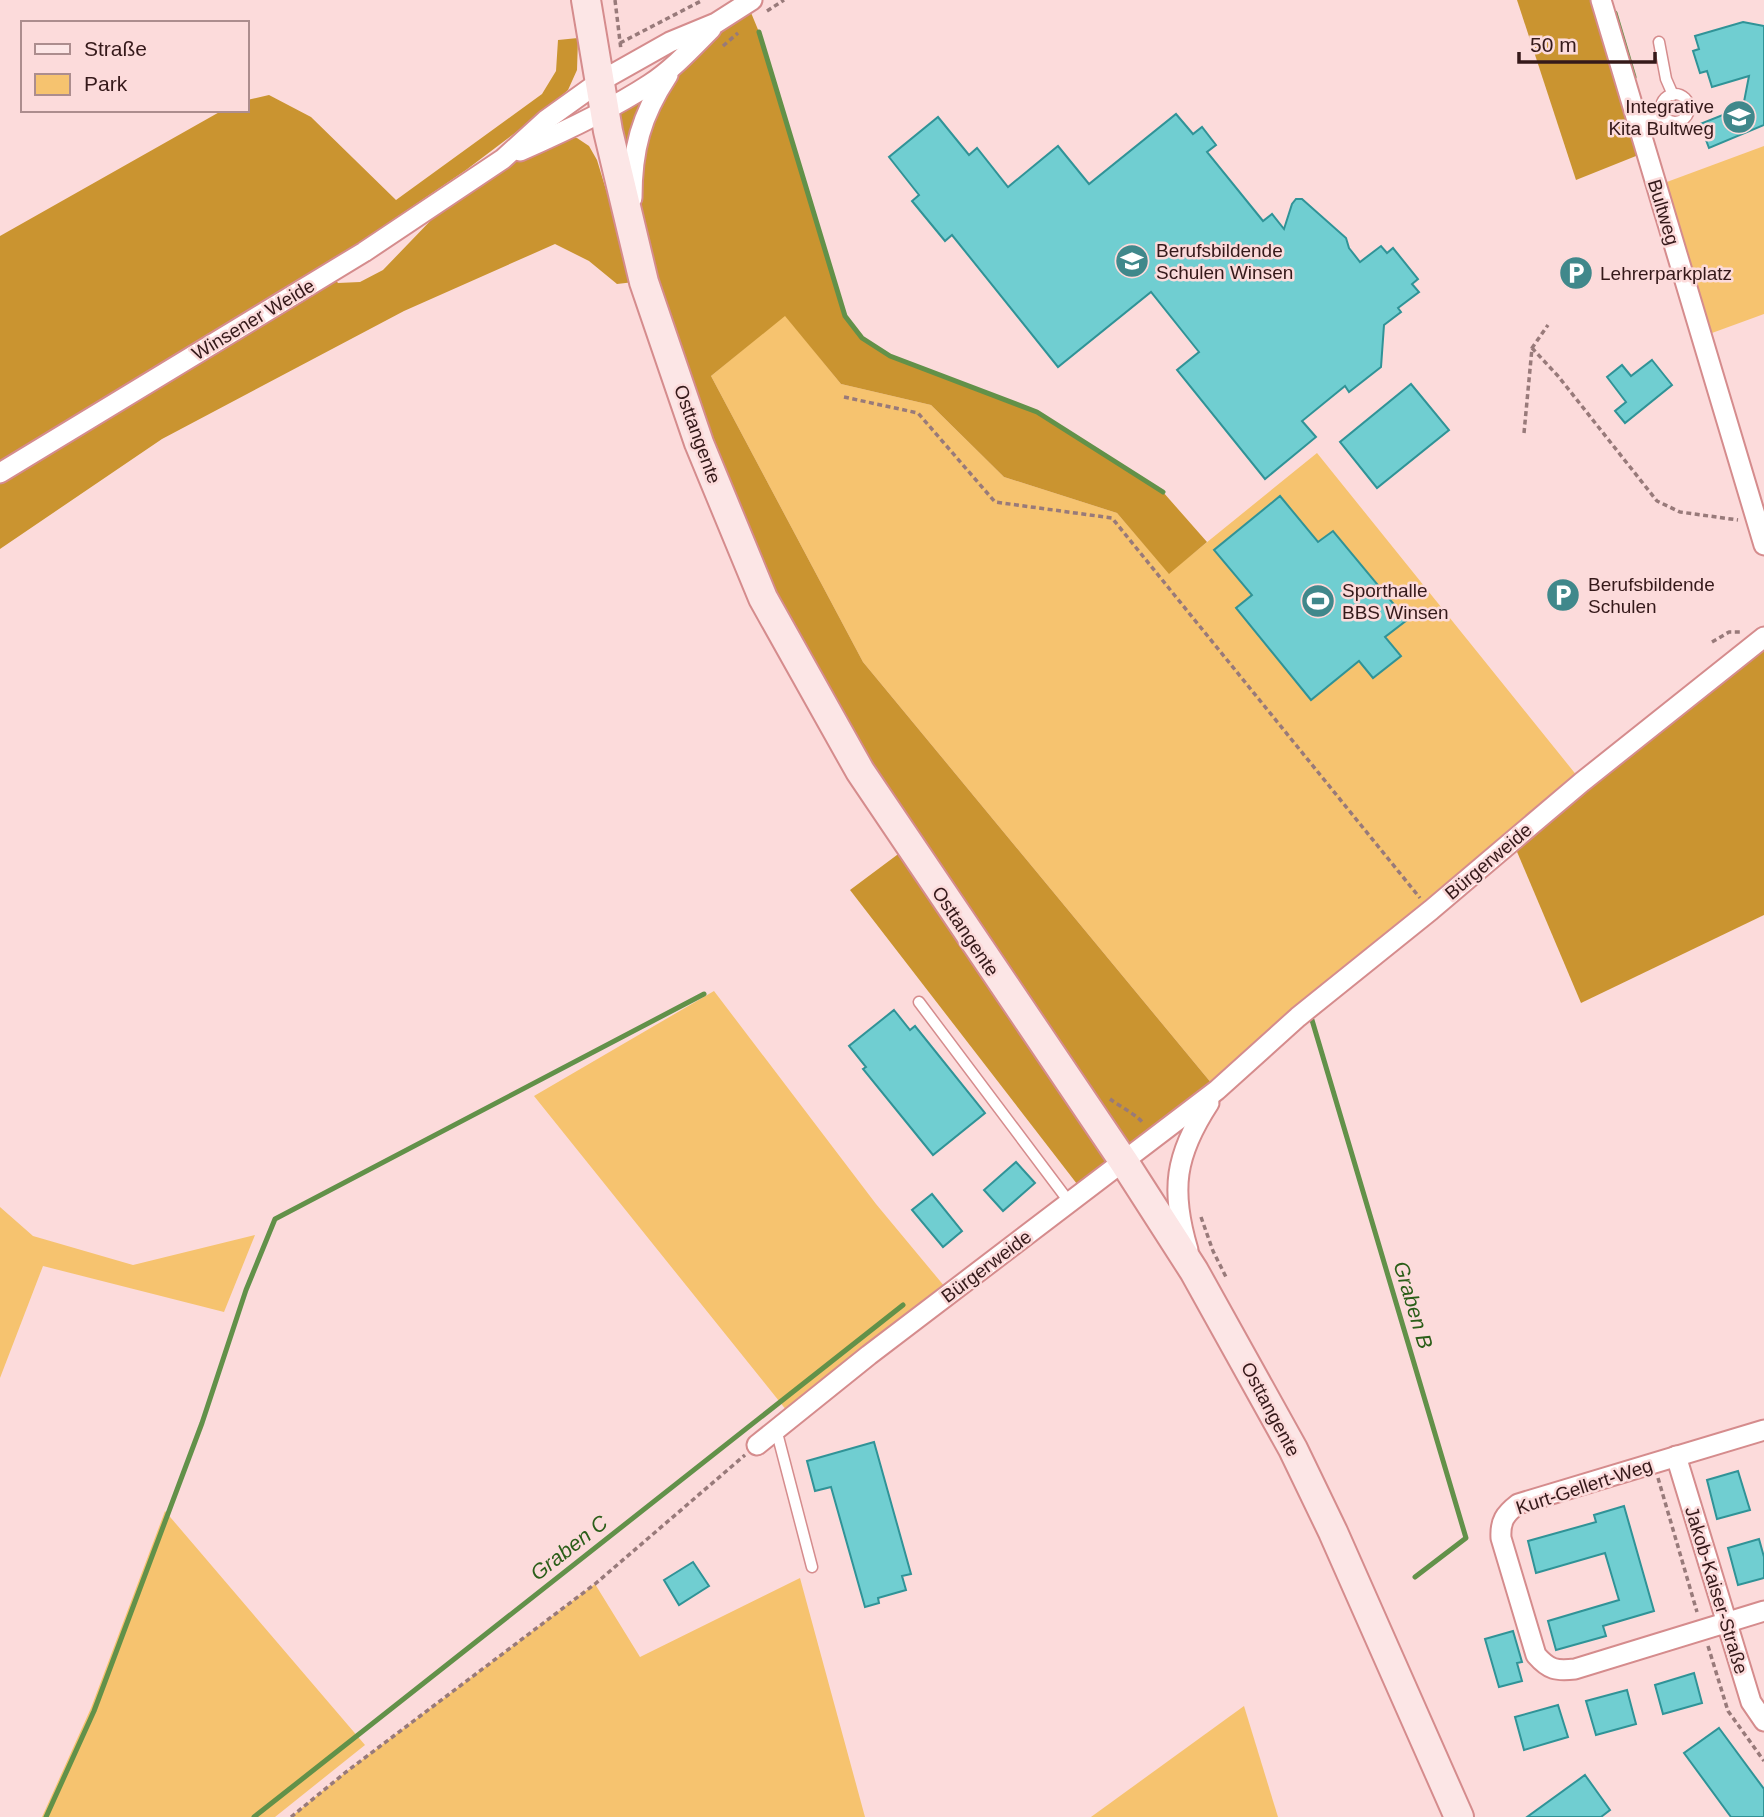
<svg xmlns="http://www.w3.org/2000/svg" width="1764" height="1817" font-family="Helvetica,sans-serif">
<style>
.green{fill:#f6c36f}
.forest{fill:#ca9430}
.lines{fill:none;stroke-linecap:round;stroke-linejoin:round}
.stream{stroke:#629149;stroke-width:5}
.building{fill:#70ced1;stroke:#309397;stroke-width:2}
.service-casing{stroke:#d58c8d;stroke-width:13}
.minor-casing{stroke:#d58c8d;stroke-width:23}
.secondary-casing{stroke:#d58c8d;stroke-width:32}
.path{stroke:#987a7a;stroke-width:3.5;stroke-dasharray:5 3.5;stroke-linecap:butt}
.service{stroke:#fff;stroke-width:10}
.minor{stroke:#fff;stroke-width:19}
.secondary{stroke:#fce6e6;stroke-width:28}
.labels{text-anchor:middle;stroke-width:5;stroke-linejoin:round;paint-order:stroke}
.poi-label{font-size:19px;fill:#35191a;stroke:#fcdbdb;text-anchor:start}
.street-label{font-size:19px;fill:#35191a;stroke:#fcdbdb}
.water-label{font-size:21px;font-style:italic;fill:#2b5e19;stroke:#fcdbdb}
</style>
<rect width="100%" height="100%" fill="#fcdbdb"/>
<g class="green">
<polygon points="1764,146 1764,314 1701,337 1656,186"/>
<polygon points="785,315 841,384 931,405 1004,477 1117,513 1169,573 1317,453 1582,782 1217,1090 863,662 711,376"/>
<polygon points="714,991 876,1204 945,1287 787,1411 534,1096"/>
<polygon points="0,1207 33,1236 133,1265 255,1235 224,1312 43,1266 0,1378"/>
<polygon points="165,1511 365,1745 275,1817 42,1817 91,1708"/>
<polygon points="800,1578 865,1817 291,1817 346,1772 595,1584 640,1657"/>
<polygon points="1244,1706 1278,1817 1091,1817"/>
</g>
<g class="forest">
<polygon points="1517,0 1601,0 1646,152 1576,180"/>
<polygon points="747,3 759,32 845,316 862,338 890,356 1038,412 1163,492 1207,542 1169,574 1117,513 1004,477 931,405 841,384 785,316 711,376 863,662 1217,1090 1084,1193 850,890 909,846 860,771 699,443 604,109"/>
<polygon points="578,38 577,70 568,90 543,112 466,170 325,266 338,283 360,282 383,270 436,215 490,174 557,137 577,138 589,146 597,160 634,282 617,284 589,261 555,244 404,311 162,439 0,549 0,236 223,110 247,110 247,100 269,95 311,117 396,200 542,94 556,71 558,40"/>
<polygon points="1764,637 1764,915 1581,1003 1512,840"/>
</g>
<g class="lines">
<g class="stream">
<polyline points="1615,13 1634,77"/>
<polyline points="759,32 845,316 862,338 890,356 1037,412 1163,492"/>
<polyline points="1312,1020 1466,1538 1415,1577"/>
<polyline points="46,1817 94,1711 202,1423 246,1290 275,1219 704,994"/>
<polyline points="254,1817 903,1305"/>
</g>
</g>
<g class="building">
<polygon points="1743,22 1764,26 1764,125 1709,148 1700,124 1743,107 1749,76 1712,87 1707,71 1700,73 1693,51 1699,49 1695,36"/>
<polygon points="1176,114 1193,134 1202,127 1216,145 1207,152 1263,221 1272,214 1284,229 1292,204 1296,199 1302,199 1346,238 1349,248 1360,262 1381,246 1387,253 1393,248 1418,279 1412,284 1419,292 1398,308 1401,312 1384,325 1381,367 1349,392 1345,386 1302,421 1316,437 1265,479 1177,370 1199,352 1151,292 1058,367 952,235 945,241 912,201 919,195 889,157 938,117 969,155 977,148 1008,187 1058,146 1089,184"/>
<polygon points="1652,360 1672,385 1625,423 1615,411 1626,402 1607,377 1622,365 1631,376"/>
<polygon points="1411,384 1449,430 1377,488 1340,442"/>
<polygon points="1280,496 1318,542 1333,531 1407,620 1385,637 1401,656 1373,678 1359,661 1311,700 1236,608 1252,595 1214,550"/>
<polygon points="894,1010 910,1030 915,1026 985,1113 933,1155 863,1069 866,1067 849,1046"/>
<polygon points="1016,1162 1035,1183 1003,1211 984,1190"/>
<polygon points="932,1194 962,1231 943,1247 912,1210"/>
<polygon points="874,1442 911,1574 902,1576 906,1590 878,1598 879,1603 865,1607 831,1487 815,1491 807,1461"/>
<polygon points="1738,1471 1750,1510 1717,1519 1707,1480"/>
<polygon points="1624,1506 1654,1611 1603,1626 1606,1636 1556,1650 1548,1621 1619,1600 1605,1553 1536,1573 1528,1541 1596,1522 1594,1515"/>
<polygon points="1759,1539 1764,1557 1764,1578 1738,1585 1728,1548"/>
<polygon points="693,1562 709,1586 679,1605 664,1580"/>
<polygon points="1513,1631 1522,1662 1517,1663 1522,1681 1499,1687 1485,1639"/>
<polygon points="1694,1673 1702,1703 1663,1714 1655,1685"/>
<polygon points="1627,1690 1636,1724 1596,1735 1586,1701"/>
<polygon points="1558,1705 1568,1737 1524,1750 1515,1717"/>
<polygon points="1719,1728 1764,1789 1764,1817 1731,1817 1684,1753"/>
<polygon points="1585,1775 1610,1810 1601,1817 1527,1817"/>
</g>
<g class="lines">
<g class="service-casing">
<g id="service">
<polyline points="1659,42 1666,79 1673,95"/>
<circle cx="1675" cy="108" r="14"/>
<polyline points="1636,119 1664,116"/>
<polyline points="919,1002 1070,1203"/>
<polyline points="776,1429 812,1567"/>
</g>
</g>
<g class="minor-casing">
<g id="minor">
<polyline points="1601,0 1764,545"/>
<path d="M520,151C561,133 612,109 650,84C673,69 692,48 711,29"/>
<path d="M632,198C632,149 641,116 668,75"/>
<polyline points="0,473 364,252 503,159 546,120 599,82 670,42 716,23 752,0"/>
<path d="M1188,1250C1170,1190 1175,1155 1209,1103"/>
<path d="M1764,1430L1518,1504C1505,1514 1500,1521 1501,1538L1536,1655C1549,1670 1556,1671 1575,1669L1764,1611"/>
<polyline points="757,1445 869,1355 1217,1090 1298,1017 1431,910 1582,782 1764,637"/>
<polyline points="1676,1456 1751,1702 1764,1721"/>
</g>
</g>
<g class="secondary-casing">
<polyline id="secondary" points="586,0 608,131 644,282 699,443 763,598 860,771 1124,1162 1194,1271 1293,1449 1333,1532 1459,1817"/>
</g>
<g class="path">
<polyline points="615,0 621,50"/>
<polyline points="767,11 784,0"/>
<polyline points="620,43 703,0"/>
<polyline points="723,46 738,33"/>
<polyline points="1532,348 1558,376 1657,501 1680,512 1738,520"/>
<polyline points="844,397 918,413 995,502 1112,518 1420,898"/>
<polyline points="1524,433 1532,348 1548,325"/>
<polyline points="1712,642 1729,632 1740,632"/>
<path d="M1110,1099C1119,1106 1137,1115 1143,1123"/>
<polyline points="1201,1217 1213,1251 1226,1277"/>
<polyline points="1658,1478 1697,1612"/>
<polyline points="1708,1646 1728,1711 1764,1761"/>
<polyline points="291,1817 346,1772 595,1584 745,1455"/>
</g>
<use href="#service" class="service"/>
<use href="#minor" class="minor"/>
<use href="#secondary" class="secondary"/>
</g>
<defs>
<g id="school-disc" transform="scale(1.75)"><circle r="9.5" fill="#40888b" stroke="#fcdbdb"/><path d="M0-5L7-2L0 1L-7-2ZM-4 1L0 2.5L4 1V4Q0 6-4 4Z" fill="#fff"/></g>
<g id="parking-disc" transform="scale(1.75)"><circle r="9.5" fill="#40888b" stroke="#fcdbdb"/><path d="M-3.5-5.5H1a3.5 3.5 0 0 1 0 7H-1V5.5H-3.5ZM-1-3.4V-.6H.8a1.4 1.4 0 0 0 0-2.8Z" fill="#fff"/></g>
<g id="stadium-disc" transform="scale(1.75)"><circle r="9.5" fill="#40888b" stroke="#fcdbdb"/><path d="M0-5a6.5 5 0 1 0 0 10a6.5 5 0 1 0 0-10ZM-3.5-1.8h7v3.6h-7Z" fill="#fff"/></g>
</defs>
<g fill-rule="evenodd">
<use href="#school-disc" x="1739" y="117"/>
<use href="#school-disc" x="1132" y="261"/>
<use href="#parking-disc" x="1576" y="273"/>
<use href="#parking-disc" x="1563" y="595"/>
<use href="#stadium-disc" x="1318" y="601"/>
</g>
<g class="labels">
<g class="poi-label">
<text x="1714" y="113" text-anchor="end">Integrative<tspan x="1714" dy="22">Kita Bultweg</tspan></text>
<text x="1156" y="257">Berufsbildende<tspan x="1156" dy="22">Schulen Winsen</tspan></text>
<text x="1600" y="280">Lehrerparkplatz</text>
<text x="1588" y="591">Berufsbildende<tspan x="1588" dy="22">Schulen</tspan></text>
<text x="1342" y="597">Sporthalle<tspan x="1342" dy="22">BBS Winsen</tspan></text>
</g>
<g class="street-label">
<text transform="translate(1664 212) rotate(73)" y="7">Bultweg</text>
<text transform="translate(253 319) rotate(-31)" y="7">Winsener Weide</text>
<text transform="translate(698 434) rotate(70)" y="7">Osttangente</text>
<text transform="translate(1488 861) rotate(-40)" y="7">Bürgerweide</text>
<text transform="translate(966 931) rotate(56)" y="7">Osttangente</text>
<text transform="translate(986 1266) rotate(-37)" y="7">Bürgerweide</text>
<text transform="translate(1271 1409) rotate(62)" y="7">Osttangente</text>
<text transform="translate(1584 1486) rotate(-18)" y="7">Kurt-Gellert-Weg</text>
<text transform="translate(1717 1590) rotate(73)" y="7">Jakob-Kaiser-Straße</text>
</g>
<g class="water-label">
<text transform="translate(1413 1305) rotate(73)" y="7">Graben B</text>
<text transform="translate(569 1548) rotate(-38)" y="7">Graben C</text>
</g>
</g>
<rect x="21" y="21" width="228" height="91" fill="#fcdbdb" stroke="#ac8d8e" stroke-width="2"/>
<rect x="35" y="44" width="35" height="10" fill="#fce6e6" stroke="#ac8d8e" stroke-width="2"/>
<text x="84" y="56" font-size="21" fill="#35191a">Straße</text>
<rect x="35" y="74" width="35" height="21" fill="#f6c36f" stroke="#ac8d8e" stroke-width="2"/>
<text x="84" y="91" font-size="21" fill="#35191a">Park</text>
<path d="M1519 52v10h136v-10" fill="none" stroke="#35191a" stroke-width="3.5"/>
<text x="1530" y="52" font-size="21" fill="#35191a" stroke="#fcdbdb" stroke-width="5" paint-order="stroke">50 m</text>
</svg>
